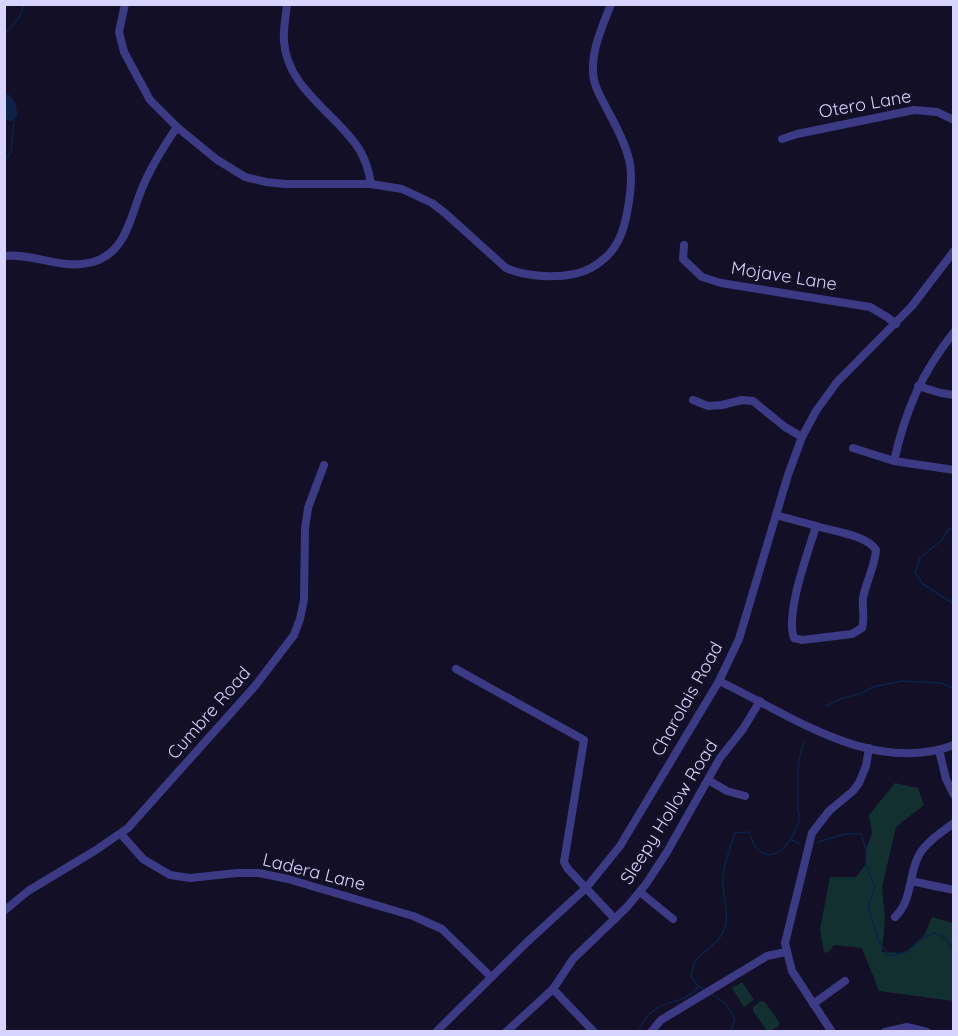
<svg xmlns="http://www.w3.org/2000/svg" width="958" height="1036" font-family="Quicksand,sans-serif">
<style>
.green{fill:#12302f}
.water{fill:#0c2248}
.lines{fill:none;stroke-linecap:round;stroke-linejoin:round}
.stream{stroke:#0c2248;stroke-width:1.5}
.minor{stroke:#3d3a85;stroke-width:8}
.labels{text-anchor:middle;stroke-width:5;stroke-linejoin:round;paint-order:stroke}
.street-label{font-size:18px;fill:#d9d4ff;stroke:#130f26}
</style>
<rect width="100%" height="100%" fill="#130f26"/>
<g class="green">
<polygon points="895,783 918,788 924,805 896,827 882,887 885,918 882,952 905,953 925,934 932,917 953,923 953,1001 879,991 862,948 834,945 830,951 824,953 820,929 830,877 856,877 866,864 866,850 872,833 869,815"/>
<polygon points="742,982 754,1000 744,1007 732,988"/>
<polygon points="761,1001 765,1002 779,1022 779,1026 771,1031 767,1031 753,1011 753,1007"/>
</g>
<path class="water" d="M5,92C14,98 17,105 17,116L11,122L5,118Z"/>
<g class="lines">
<g class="stream">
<polyline points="4,35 20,16 24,4"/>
<polyline points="4,161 11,152 14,120"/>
<polyline points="954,527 948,530 942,540 920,558 915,572 923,584 954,604"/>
<polyline points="826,706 843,698 860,694 873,687 902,681 941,683 954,689"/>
<polyline points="792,840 799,844"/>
<polyline points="818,842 845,834 861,834 866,850 866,865 875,887 868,906 879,942 890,956 906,952 924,937 935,933 944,937 954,950"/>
<path d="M705,990L698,986L691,976C692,970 693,963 697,959C708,947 722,942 726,924C728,911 724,899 723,887C721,869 730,850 735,833L749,832C752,841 755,850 765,854C781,859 795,835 799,821C800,816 797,809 798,803C798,783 796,761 804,743"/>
<polyline points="712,994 726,1004 735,1019 731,1030 727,1032"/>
<path d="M638,1032C655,993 680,1010 698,987"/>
</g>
<g class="minor">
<path d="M125,4L119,32L124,52L150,100L177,127L216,159L245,177L266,182L285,184H371L402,189L432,203L445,213L506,268C529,278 569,280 591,268C612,256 621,241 626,218C636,171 632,155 609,113C602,99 593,86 593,71C592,48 603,25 611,4"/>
<path d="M287,4C286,16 283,29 284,41C287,89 336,113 359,149C366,160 369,171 371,184"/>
<polyline points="782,139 797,134 914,110 937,112 954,120"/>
<polyline points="684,245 683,259 702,277 721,283 870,307 887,317 896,324"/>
<path d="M4,256C31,253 56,267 82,264C126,260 129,219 143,186C152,165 164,146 177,127"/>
<polyline points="918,386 941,393 954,395"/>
<polyline points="693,400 708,406 722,405 742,400 753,401 785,427 802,437"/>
<polyline points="853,448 894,461 954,470"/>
<path d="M894,461C906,409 921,374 954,332"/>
<polyline points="776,515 816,526"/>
<path d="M816,526C832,531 867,535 876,550C875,566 866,582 863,598C862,609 865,618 862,628L852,634L802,640L794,638C785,613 808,553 816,526Z"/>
<polyline points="456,669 584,740 564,862 568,869 615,919"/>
<path d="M719,681C789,714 872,776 954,745"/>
<polyline points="939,750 946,779 954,795"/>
<polyline points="708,780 727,791 745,796"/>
<polyline points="121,834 143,859 170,875 190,878 237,873 259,873 288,879 413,916 442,929 491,977"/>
<polyline points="911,881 954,890"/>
<polyline points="640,892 673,919"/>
<polyline points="4,911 28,891 96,850 128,828 255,686 294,635 300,619 304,600 305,529 308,508 324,465"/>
<path d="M895,917C913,900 908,875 919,855C926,842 942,832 954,823"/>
<polyline points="553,989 594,1032"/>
<polyline points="813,1004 845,981"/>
<polyline points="436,1032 525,944 586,888 620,846 719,681 739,639 788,475 802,437 816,411 837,382 912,306 954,251"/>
<polyline points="506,1032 553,989 573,959 627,907 646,884 667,852 720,758 743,729 760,701"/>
<polyline points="651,1032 661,1020 767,956 786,952"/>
<polyline points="832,1032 792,971 785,943 812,833 829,811 853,791 859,783 866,766 869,748"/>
<polyline points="885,1032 907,1027 927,1032"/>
</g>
</g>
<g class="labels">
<g class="street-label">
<text transform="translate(865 104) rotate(-10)" y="6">Otero Lane</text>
<text transform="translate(784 276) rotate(9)" y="6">Mojave Lane</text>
<text transform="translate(687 699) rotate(-61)" y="6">Charolais Road</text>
<text transform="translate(209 713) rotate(-49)" y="6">Cumbre Road</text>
<text transform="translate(669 812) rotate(-58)" y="6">Sleepy Hollow Road</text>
<text transform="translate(314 872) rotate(14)" y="6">Ladera Lane</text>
</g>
</g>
<rect width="958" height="1036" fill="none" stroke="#d9d4ff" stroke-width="12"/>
</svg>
